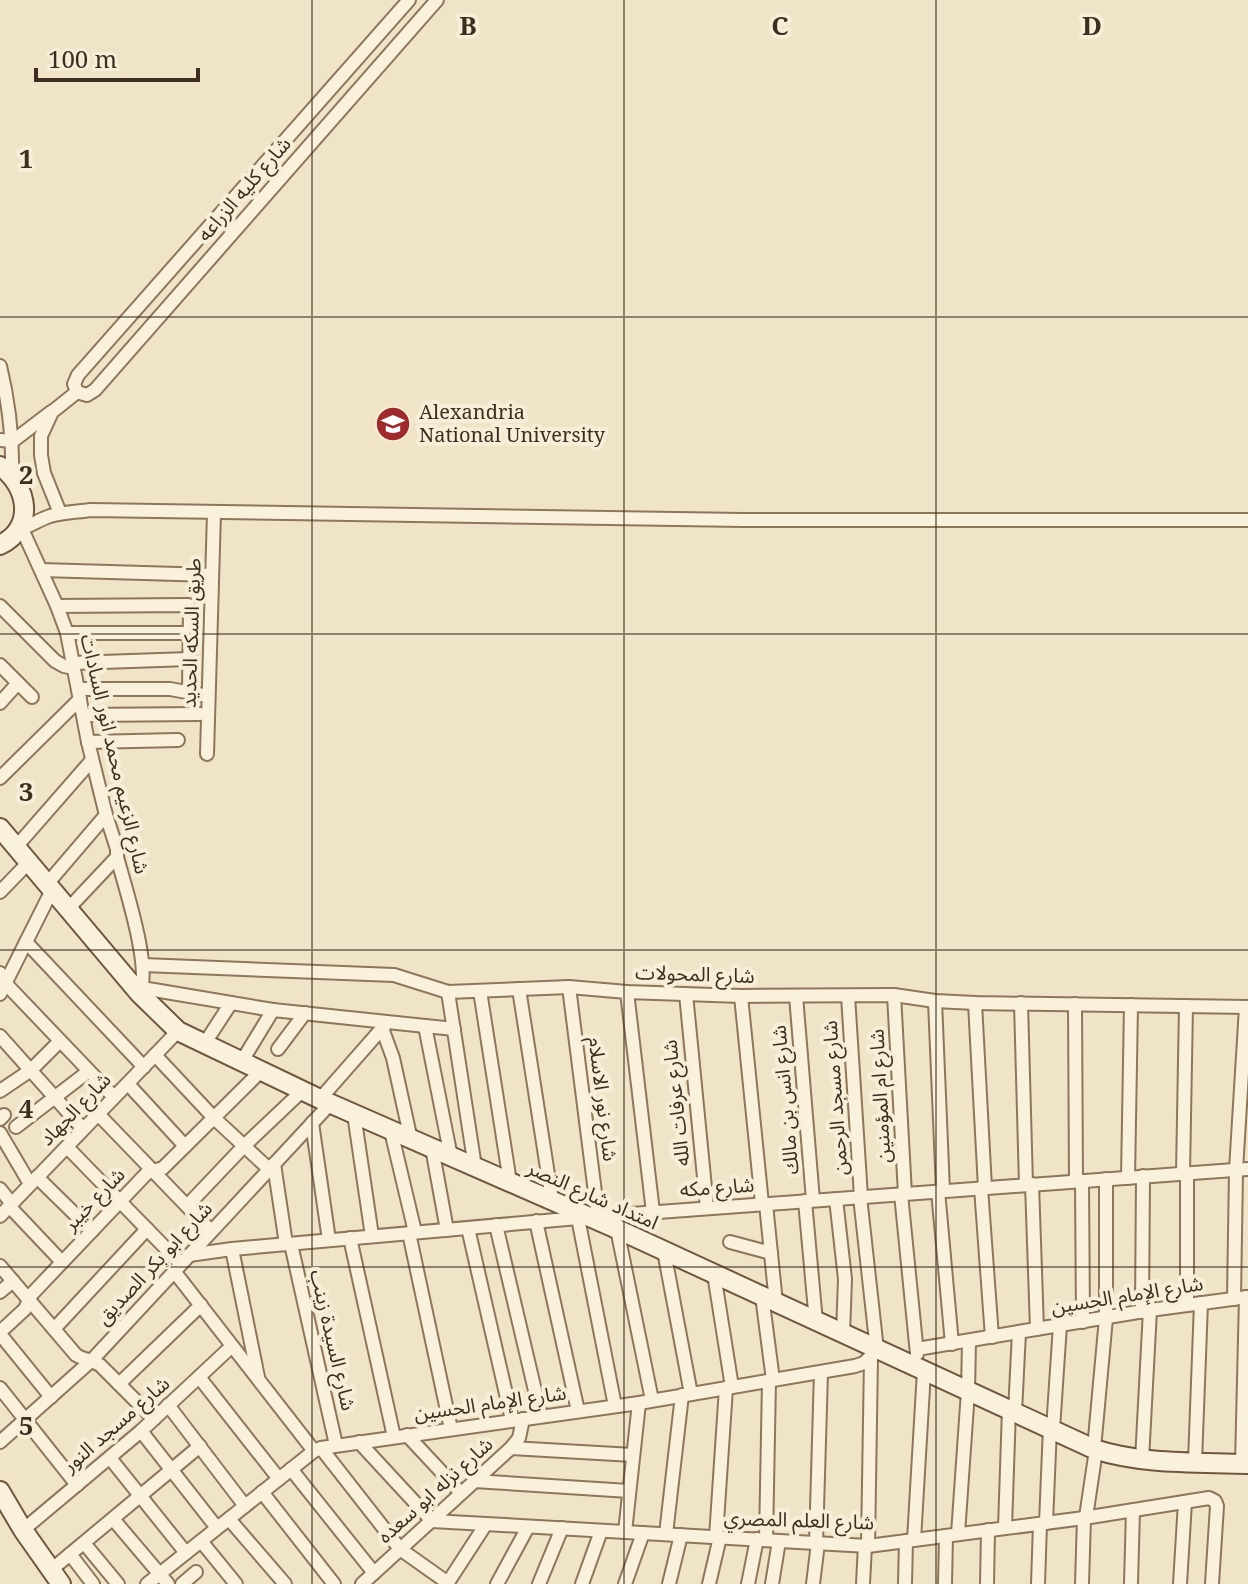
<svg xmlns="http://www.w3.org/2000/svg" width="1248" height="1584" font-family="'Noto Serif','Noto Sans Arabic',serif">
<style>
.lines{fill:none;stroke-linecap:round;stroke-linejoin:round}
.street-casing{stroke:#8d765c;stroke-width:16}
.secondary-casing{stroke:#6f573f;stroke-width:22}
.street{stroke:#faf1dc;stroke-width:12}
.secondary{stroke:#faf1dc;stroke-width:18}
.grid{fill:none;stroke:#3d2e20;stroke-width:2;stroke-opacity:0.55}
.labels{text-anchor:middle;stroke-width:8;stroke-linejoin:round;paint-order:stroke}
.street-label{font-size:20px;fill:#3d2e20;stroke:#f7eed8}
.poi-label{font-size:20px;fill:#3d2e20;stroke:#f7eed8;text-anchor:start}
.grid-label{font-size:26px;text-anchor:middle;font-weight:bold;fill:#3d2e20;stroke:#f7eed8;stroke-width:8;stroke-linejoin:round;paint-order:stroke}
</style>
<rect width="100%" height="100%" fill="#f0e4c8"/>
<g class="lines">
<g class="street-casing">
<g id="street">
<polyline points="409,0 78,375 74,384 77,392 87,395 95,390 437,0"/>
<path d="M0,366C9,403 13,436 12,475"/>
<polyline points="0,440 13,441 51,412"/>
<polyline points="60,513 44,473 41,455 41,436 52,412 77,392"/>
<path d="M22,529L57,606L67,633L88,742L106,815L117,849V857C124,884 153,971 139,993"/>
<path d="M17,530C29,527 38,520 50,516C63,512 77,512 91,510L743,520H1248"/>
<polyline points="41,570 212,575"/>
<polyline points="0,606 55,661 64,666 74,668"/>
<polyline points="57,606 188,605 190,609 189,691"/>
<polyline points="67,633 189,633"/>
<polyline points="73,663 189,659"/>
<polyline points="0,665 32,697"/>
<polyline points="78,689 170,689 203,695"/>
<polyline points="0,703 18,683"/>
<polyline points="83,715 200,714"/>
<polyline points="88,742 178,740"/>
<polyline points="207,754 214,513"/>
<polyline points="0,778 80,699"/>
<polyline points="16,847 92,760"/>
<polyline points="47,884 106,815"/>
<polyline points="0,892 29,862"/>
<polyline points="68,909 117,857"/>
<polyline points="26,942 144,1067"/>
<polyline points="143,965 394,975 448,992 569,987 627,992 741,996 894,995 935,1001 975,1003 1248,1007"/>
<polyline points="0,973 5,983 114,1097"/>
<polyline points="569,987 598,1216"/>
<polyline points="142,988 273,1010 454,1029"/>
<polyline points="519,989 552,1200"/>
<polyline points="480,991 510,1182"/>
<polyline points="448,992 475,1167"/>
<polyline points="627,992 653,1212"/>
<polyline points="0,994 52,890"/>
<polyline points="686,994 707,1208"/>
<polyline points="894,995 905,1194"/>
<polyline points="741,996 762,1204"/>
<polyline points="796,996 813,1200"/>
<polyline points="848,996 861,1197"/>
<polyline points="935,1001 943,1191"/>
<polyline points="975,1003 985,1188"/>
<polyline points="1021,1003 1026,1185"/>
<polyline points="1075,1004 1076,1181"/>
<polyline points="425,1026 451,1157"/>
<polyline points="382,1028 393,1058 411,1140"/>
<polyline points="0,1036 83,1129"/>
<polyline points="205,1043 231,1003"/>
<polyline points="278,1049 305,1013"/>
<polyline points="155,1055 214,1118 269,1169"/>
<polyline points="242,1061 273,1010"/>
<polyline points="128,1084 185,1146"/>
<polyline points="0,1091 31,1070 60,1041"/>
<polyline points="320,1099 385,1025"/>
<polyline points="98,1114 211,1231"/>
<polyline points="354,1114 372,1236"/>
<polyline points="0,1119 4,1115"/>
<polyline points="312,1123 329,1240"/>
<polyline points="16,1127 89,1071"/>
<polyline points="391,1131 415,1232"/>
<polyline points="0,1133 30,1184"/>
<polyline points="67,1147 181,1264"/>
<polyline points="432,1148 447,1230"/>
<polyline points="274,1164 286,1244"/>
<polyline points="1183,1174 1186,1006"/>
<polyline points="37,1177 92,1231"/>
<polyline points="1128,1178 1131,1005"/>
<polyline points="1082,1181 1083,1322"/>
<polyline points="1032,1184 1037,1329"/>
<polyline points="981,1188 992,1337"/>
<polyline points="0,1189 12,1204"/>
<polyline points="938,1191 952,1344"/>
<polyline points="901,1194 917,1354"/>
<polyline points="836,1199 845,1279 843,1334"/>
<polyline points="805,1201 816,1322"/>
<polyline points="766,1204 776,1303"/>
<polyline points="9,1206 62,1262"/>
<polyline points="187,1206 244,1146 302,1091"/>
<polyline points="0,1216 178,1031"/>
<polyline points="578,1218 615,1406"/>
<polyline points="536,1221 578,1411"/>
<polyline points="496,1225 541,1416"/>
<polyline points="468,1228 512,1420"/>
<polyline points="617,1229 652,1400"/>
<polyline points="409,1233 451,1429"/>
<polyline points="350,1238 394,1437"/>
<polyline points="730,1242 771,1253"/>
<polyline points="291,1244 336,1445"/>
<polyline points="232,1249 258,1377"/>
<polyline points="664,1251 691,1394"/>
<polyline points="189,1255 232,1249 590,1217 1248,1169"/>
<path d="M0,1266L76,1355C84,1360 92,1360 100,1365L154,1419"/>
<polyline points="174,1271 314,1451"/>
<polyline points="714,1274 732,1387"/>
<polyline points="0,1292 13,1281"/>
<polyline points="762,1296 773,1380"/>
<polyline points="1234,1299 1236,1170 1246,1007"/>
<polyline points="1187,1305 1187,1173"/>
<polyline points="1142,1312 1143,1176"/>
<polyline points="54,1329 147,1229"/>
<polyline points="0,1332 25,1309 31,1295 147,1173 163,1168 261,1071"/>
<polyline points="0,1334 51,1397"/>
<polyline points="917,1349 1150,1310 1248,1297"/>
<polyline points="199,1377 279,1479"/>
<polyline points="119,1384 201,1305"/>
<polyline points="0,1388 77,1485"/>
<polyline points="168,1405 245,1506"/>
<polyline points="1015,1412 1019,1332"/>
<polyline points="1053,1429 1060,1325"/>
<polyline points="141,1431 217,1528"/>
<polyline points="407,1435 461,1493"/>
<polyline points="0,1442 92,1360 330,1104"/>
<polyline points="359,1442 432,1521 486,1524 868,1546 1084,1518 1209,1498 1215,1501 1217,1506 1212,1584"/>
<polyline points="321,1448 400,1549 448,1583"/>
<polyline points="511,1448 633,1455"/>
<polyline points="1094,1449 1106,1318 1106,1179"/>
<polyline points="110,1458 186,1553"/>
<polyline points="1142,1460 1150,1310"/>
<polyline points="1195,1462 1201,1303"/>
<polyline points="1242,1464 1246,1297"/>
<polyline points="291,1469 374,1573"/>
<polyline points="474,1481 629,1491"/>
<polyline points="262,1492 334,1584"/>
<polyline points="1086,1517 1096,1450"/>
<polyline points="113,1519 168,1584"/>
<polyline points="229,1519 285,1584"/>
<polyline points="1046,1523 1050,1427"/>
<polyline points="1005,1528 1009,1409"/>
<polyline points="23,1530 141,1431 232,1346"/>
<polyline points="625,1532 639,1403"/>
<polyline points="666,1534 682,1395"/>
<polyline points="958,1534 968,1391 969,1341"/>
<polyline points="716,1537 726,1388"/>
<polyline points="766,1540 769,1381"/>
<polyline points="914,1540 924,1371"/>
<polyline points="201,1541 236,1584"/>
<polyline points="84,1543 118,1584"/>
<polyline points="816,1543 821,1372"/>
<polyline points="868,1546 871,1358"/>
<polyline points="70,1554 93,1584"/>
<polyline points="51,1570 200,1446"/>
<polyline points="147,1584 314,1451 321,1448 639,1403 855,1366 864,1363 877,1350 860,1197"/>
<polyline points="182,1584 196,1572"/>
<polyline points="362,1584 511,1448 519,1438 523,1419"/>
<polyline points="447,1584 486,1524"/>
<polyline points="497,1584 528,1527"/>
<polyline points="539,1584 562,1528"/>
<polyline points="582,1584 601,1531"/>
<polyline points="625,1584 643,1533"/>
<polyline points="669,1584 681,1535"/>
<polyline points="709,1584 720,1537"/>
<polyline points="748,1584 757,1539"/>
<polyline points="772,1584 779,1541"/>
<polyline points="813,1584 818,1543"/>
<polyline points="863,1584 865,1545"/>
<polyline points="905,1584 906,1541"/>
<polyline points="945,1584 946,1536"/>
<polyline points="987,1584 988,1530"/>
<polyline points="1038,1584 1040,1524"/>
<polyline points="1082,1584 1084,1518"/>
<polyline points="1131,1584 1133,1510"/>
<polyline points="1180,1584 1185,1502"/>
</g>
</g>
<g class="secondary-casing">
<g id="secondary">
<path d="M0,466C28,486 36,527 0,545"/>
<path d="M0,828L139,993L178,1031L320,1099L617,1229L1094,1449C1143,1465 1197,1462 1248,1464"/>
<polyline points="0,1491 23,1530 61,1584"/>
</g>
</g>
<use href="#street" class="street"/>
<use href="#secondary" class="secondary"/>
</g>
<path class="grid" d="M312,0V1584M624,0V1584M936,0V1584M0,317H1248M0,634H1248M0,950H1248M0,1267H1248"/>
<defs>
<g id="school-disc" transform="scale(1.8)"><circle r="9.5" fill="#9e2a2b" stroke="#f7eed8"/><path d="M0-5L7-2L0 1L-7-2ZM-4 1L0 2.5L4 1V4Q0 6-4 4Z" fill="#fff"/></g>
</defs>
<g fill-rule="evenodd">
<use href="#school-disc" x="393" y="424"/>
</g>
<g class="labels">
<g class="street-label">
<text transform="translate(244 189) rotate(-49)" y="7">شارع كليه الزراعه</text>
<text transform="translate(191 633) rotate(-88)" y="7">طريق السكه الحديد</text>
<text transform="translate(115 754) rotate(77)" y="7">شارع الزعيم محمد انور السادات</text>
<text transform="translate(695 974) rotate(2)" y="7">شارع المحولات</text>
<text transform="translate(880 1096) rotate(-93)" y="7">شارع ام المؤمنين</text>
<text transform="translate(835 1098) rotate(-94)" y="7">شارع مسجد الرحمن</text>
<text transform="translate(603 1099) rotate(83)" y="7">شارع نور الاسلام</text>
<text transform="translate(785 1100) rotate(-95)" y="7">شارع انس بن مالك</text>
<text transform="translate(676 1103) rotate(-96)" y="7">شارع عرفات الله</text>
<text transform="translate(75 1109) rotate(-46)" y="7">شارع الجهاد</text>
<text transform="translate(717 1187) rotate(-4)" y="7">شارع مكه</text>
<text transform="translate(593 1195) rotate(24)" y="7">امتداد شارع النصر</text>
<text transform="translate(94 1199) rotate(-46)" y="7">شارع خيبر</text>
<text transform="translate(154 1263) rotate(-47)" y="7">شارع ابو بكر الصديق</text>
<text transform="translate(1127 1295) rotate(-9)" y="7">شارع الإمام الحسين</text>
<text transform="translate(333 1340) rotate(77)" y="7">شارع السيدة زينب</text>
<text transform="translate(490 1403) rotate(-8)" y="7">شارع الإمام الحسين</text>
<text transform="translate(116 1424) rotate(-41)" y="7">شارع مسجد النور</text>
<text transform="translate(435 1490) rotate(-42)" y="7">شارع نزله ابو سعده</text>
<text transform="translate(799 1520) rotate(2)" y="7">شارع العلم المصري</text>
</g>
<g class="poi-label">
<text x="419" y="419">Alexandria<tspan x="419" dy="23">National University</tspan></text>
</g>
</g>
<g class="grid-label">
<text x="468" y="35">B</text>
<text x="780" y="35">C</text>
<text x="1092" y="35">D</text>
<text x="26" y="168">1</text>
<text x="26" y="484">2</text>
<text x="26" y="801">3</text>
<text x="26" y="1118">4</text>
<text x="26" y="1435">5</text>
</g>
<path d="M36 68v12h162v-12" fill="none" stroke="#3d2e20" stroke-width="4"/>
<text x="48" y="68" font-size="24" fill="#3d2e20" stroke="#f7eed8" stroke-width="6" paint-order="stroke">100 m</text>
</svg>
